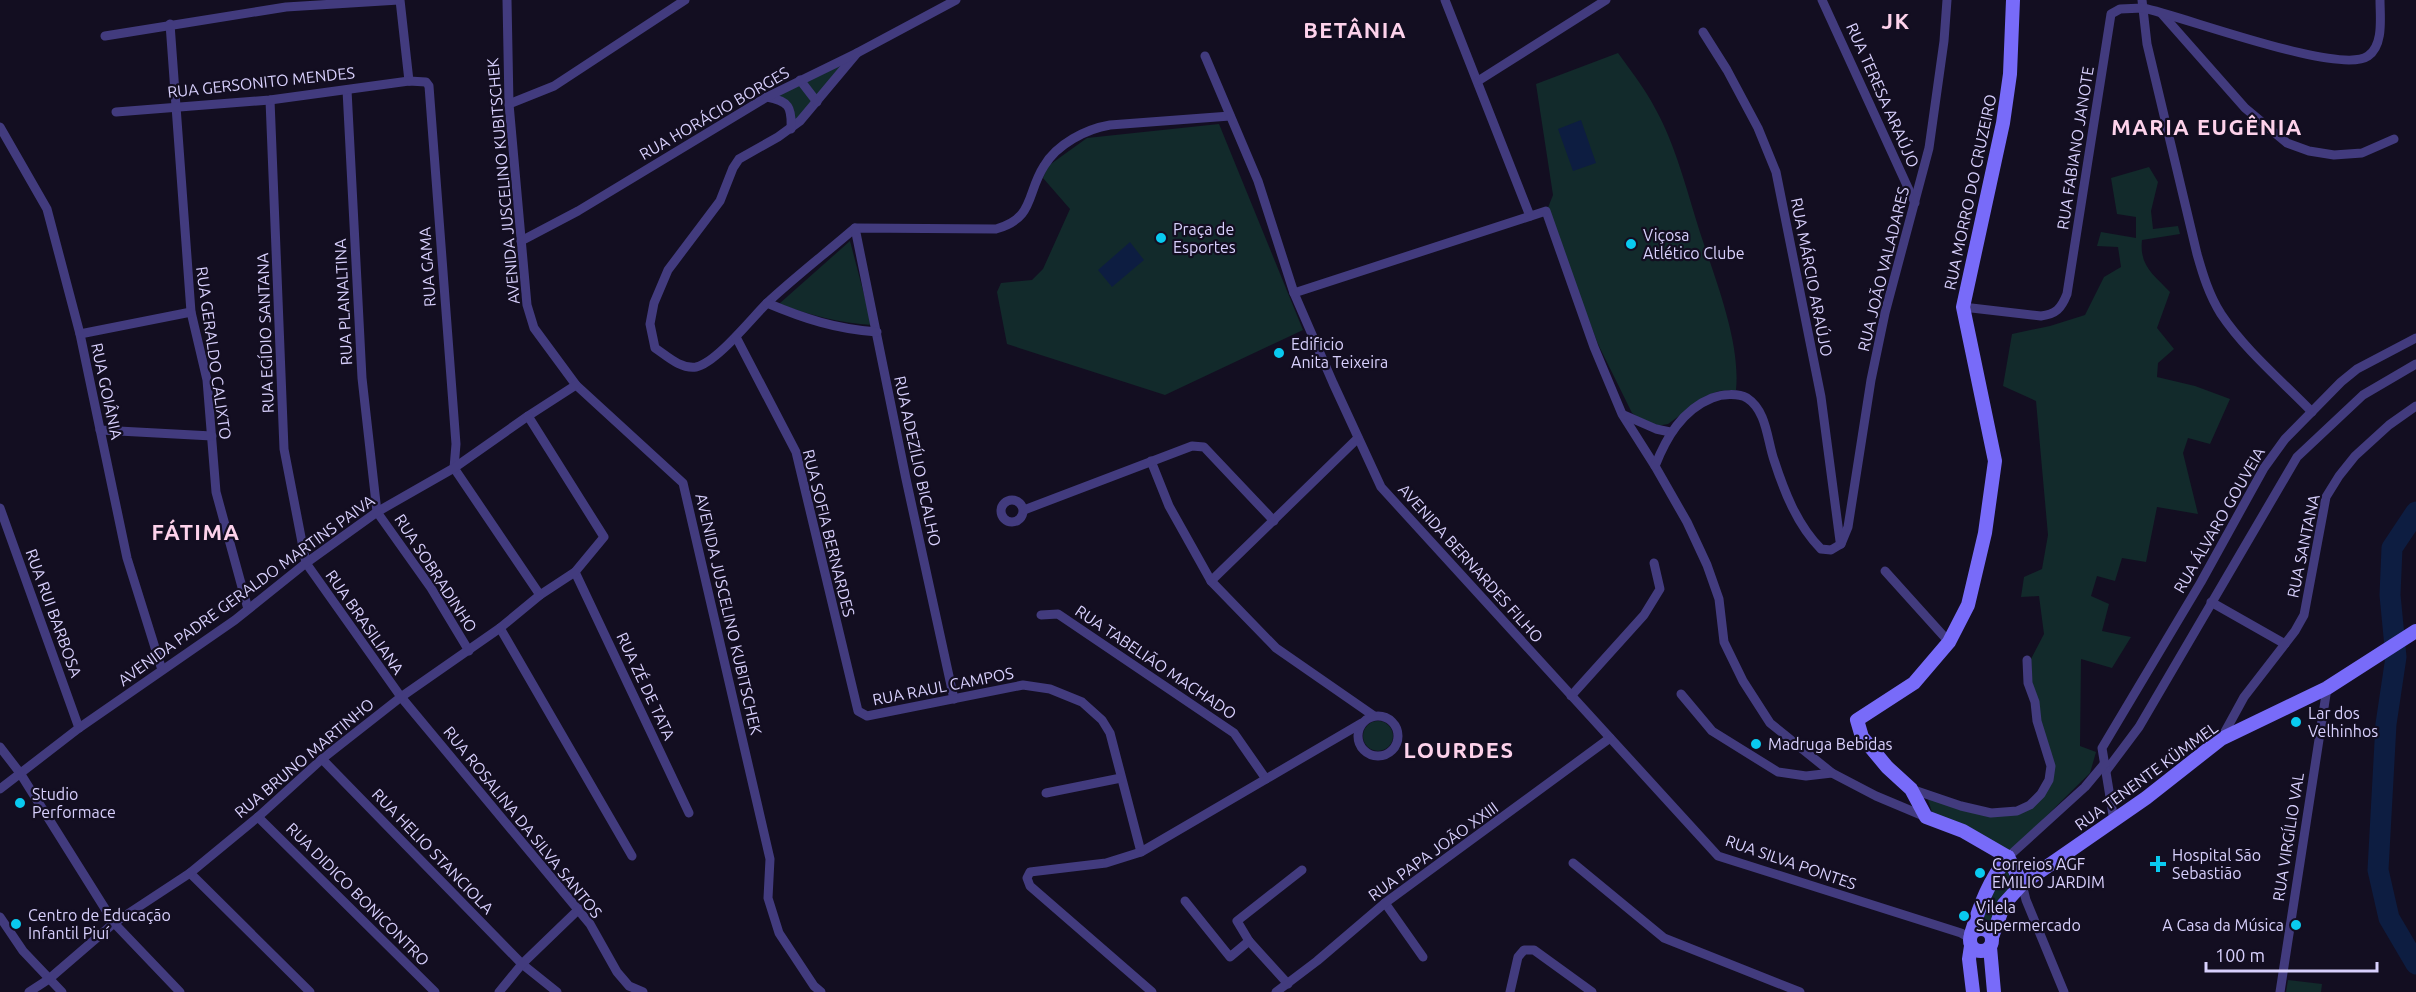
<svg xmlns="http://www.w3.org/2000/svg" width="2416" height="992" font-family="Ubuntu,sans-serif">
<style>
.green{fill:#122a2b}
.water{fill:#0d1d41}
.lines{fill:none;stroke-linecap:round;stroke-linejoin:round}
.river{stroke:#0d1d41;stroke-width:21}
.street{stroke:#423b7e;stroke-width:9}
.secondary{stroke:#786bf9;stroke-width:14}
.poi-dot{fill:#09caf0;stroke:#130e21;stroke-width:2}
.labels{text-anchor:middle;stroke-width:4.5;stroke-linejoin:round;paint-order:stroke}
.street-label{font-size:16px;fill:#d8d0fd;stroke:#130e21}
.poi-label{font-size:16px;fill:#d8d0fd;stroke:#130e21;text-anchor:start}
.district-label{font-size:22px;font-weight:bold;letter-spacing:1.5px;fill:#fdd2eb;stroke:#130e21}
</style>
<rect width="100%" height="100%" fill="#130e21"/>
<g class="green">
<path d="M1618,53C1631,71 1646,90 1656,110C1674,142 1687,190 1698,226C1713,274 1741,340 1736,390L1719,391L1706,396L1668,424L1657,426L1648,424L1632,413L1598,344L1547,210L1553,195L1536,84Z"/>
<polygon points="856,54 792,127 793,112 768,97"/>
<polygon points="1219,124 1303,330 1165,395 1007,344 997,292 1001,283 1032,280 1043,269 1070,209 1043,178 1048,166 1087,138"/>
<path d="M2149,167L2158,182L2151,211L2153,229L2178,226L2180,234L2142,240C2139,266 2154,275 2170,292L2157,328L2174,349L2158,363L2157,377L2195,386L2230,399L2210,444L2188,438L2183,453L2198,514L2157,507L2146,562L2122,558L2115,581L2097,576L2091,596L2109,604L2102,631L2131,637L2112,668L2081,659L2080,746L2096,752L2090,773L2009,853L1932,812L1927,797L2017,814L2052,783L2032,683L2031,659L2044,634L2039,596L2021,597L2024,577L2042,569L2048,535L2036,401L2003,386L2012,334L2050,326L2085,315L2104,277L2121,267L2118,247L2097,246L2101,232L2136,238V217L2117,214L2111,178Z"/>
<path d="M850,241L872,325C840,323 810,315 779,304Z"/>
<circle cx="1378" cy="736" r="15"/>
<polygon points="2008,861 2017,883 1993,927 1978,920"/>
<polygon points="2288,980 2322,984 2321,992 2286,992"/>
</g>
<g class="water">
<polygon points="1581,120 1596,163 1573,171 1558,129"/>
<polygon points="1130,242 1144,260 1112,287 1098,270"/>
</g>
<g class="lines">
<polyline class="river" points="2416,512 2392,548 2390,595 2396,657 2386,724 2378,870 2389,918 2416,964"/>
<g class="street">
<polyline points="400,0 409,81"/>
<polyline points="507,0 509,104 527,305 534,328 576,385 683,483 770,859 768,898 779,933 814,986 821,992"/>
<polyline points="1445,0 1530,216"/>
<polyline points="1822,0 1915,203"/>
<path d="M2142,0L2147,44L2197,254C2203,275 2209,295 2221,314C2245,350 2282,381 2312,412"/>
<polyline points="2162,14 2245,108 2287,143 2309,151 2334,155 2362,153 2394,139"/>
<polyline points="170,24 191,312 207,380 216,492 248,609"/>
<polyline points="1703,32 1727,70 1758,128 1776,172 1821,397 1840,541"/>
<polyline points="105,36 286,7 399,0"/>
<path d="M857,53L800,121L778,137L739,159L733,168L720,201L668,270L654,303L650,324L655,348C667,356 680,369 696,367C716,363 751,319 767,303C795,277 826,253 855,228L996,229C1035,218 1026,194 1044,166C1057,144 1086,129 1110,125L1230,116"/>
<polyline points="1205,56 1258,181 1294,293 1333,383 1381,487 1718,856 1961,933 1970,938"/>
<polyline points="800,80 817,102"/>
<polyline points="1478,81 1606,0"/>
<polyline points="347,90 362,378 377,512 431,588 469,651"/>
<path d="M767,97C789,101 792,107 791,129"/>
<polyline points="270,100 284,449 306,563 401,697 590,924 617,972 629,986 643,992"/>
<polyline points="509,104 554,86 685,0"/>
<polyline points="116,112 270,100 409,81 426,82 429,86 456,444 454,468 540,595"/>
<polyline points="0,127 47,209 80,334 127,558 162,670"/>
<polyline points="855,228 906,479 954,699"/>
<polyline points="521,241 578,211 767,97 857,53 956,0"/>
<polyline points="1294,293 1546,211 1594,347 1622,414 1655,466 1687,522 1707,565 1719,599 1724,642 1743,681 1770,723 1832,773 1876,796 1926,817"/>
<path d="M767,303C805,319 836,329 877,332"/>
<path d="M1963,307L2041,316C2056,314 2061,309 2067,294L2111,14L2120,9L2143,8C2183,16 2340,76 2368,56C2384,45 2380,17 2380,0"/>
<polyline points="80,334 191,312"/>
<polyline points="736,337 796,452 858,711 867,716 1023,685 1050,689 1082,702 1102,720 1110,733 1141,852"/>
<polyline points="1624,415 1656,429 1670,432"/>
<polyline points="100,430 212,436"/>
<polyline points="1151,461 1169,506 1211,581 1276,648 1374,716"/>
<path d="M1655,466C1666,438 1682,410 1712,398C1722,394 1738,393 1747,398C1767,411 1767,440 1774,460C1784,491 1797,525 1821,549L1831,550L1841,544"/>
<circle cx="1012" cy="511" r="11"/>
<polyline points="0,508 79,728"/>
<polyline points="1024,510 1192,446 1204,447 1274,521"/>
<polyline points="1841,544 1848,527 1871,380 1885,313 1929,148 1944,41 1947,0"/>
<polyline points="1885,571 1949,642"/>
<polyline points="575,572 689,813"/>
<polyline points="1211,581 1358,438"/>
<polyline points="2211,602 2285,644"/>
<polyline points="1041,615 1058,614 1234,733 1266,779"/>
<polyline points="500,628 632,856"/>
<polyline points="1681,694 1712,731 1778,772 1806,776 1832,773"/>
<polyline points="1571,696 1644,615 1660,589 1654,563"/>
<circle cx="1378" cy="736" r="20"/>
<polyline points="2221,739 2244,697 2295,631 2304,615 2326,497 2339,476 2355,456 2389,425 2416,406"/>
<polyline points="0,747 20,773 114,923 180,992"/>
<polyline points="322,759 522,964 557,992"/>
<polyline points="2106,771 2139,727 2297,457 2363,395 2416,364"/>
<polyline points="0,789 79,728 235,620 306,563 377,512 454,468 528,416 576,385"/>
<polyline points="1911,789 1961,806 1991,813 2017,811 2030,805 2041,794 2049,780 2051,766 2037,721 2035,702 2028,683 2027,660"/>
<polyline points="1046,793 1121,778"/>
<polyline points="258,817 435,992"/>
<polyline points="2114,821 2102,748 2201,582 2264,468 2285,439 2341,382 2357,369 2416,338"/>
<polyline points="2008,857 2085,787 2105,763"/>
<polyline points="1573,863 1664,938 1800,992"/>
<polyline points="190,873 310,992"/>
<polyline points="2022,884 2026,900 2064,992"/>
<polyline points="1185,901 1230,957 1249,941"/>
<polyline points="1385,903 1423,957"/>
<polyline points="0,917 23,951 62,992"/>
<polyline points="1288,984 1249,941 1237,921 1302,870"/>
<polyline points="29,992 49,979 114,923 190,873 258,817 322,759 401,697 500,628 540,595 575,572 604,537 528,416"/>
<polyline points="499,992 522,964 579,909"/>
<polyline points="1152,992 1030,886 1027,878 1030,872 1106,863 1141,852 1362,723"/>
<polyline points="1276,992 1317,961 1385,903 1610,738"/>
<polyline points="1510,992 1518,957 1524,950 1534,950 1592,992"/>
<polyline points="2280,992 2327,688"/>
</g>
<g class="secondary">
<polyline points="2008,857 1963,831 1926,817 1911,789 1887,767 1862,737 1857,720 1914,683 1949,642 1968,605 1985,533 1995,461 1963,307 2003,123 2010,74 2013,0"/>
<polyline points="2008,857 2022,884"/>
<circle cx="1981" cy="940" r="11"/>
<path d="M1971,934C1980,905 1989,880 2008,857"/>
<polyline points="1992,937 2004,904 2022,884 2146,798 2221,739 2327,688 2416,631"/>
<polyline points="1971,946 1969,959 1973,992"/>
<polyline points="1990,947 1994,992"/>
</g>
</g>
<g class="poi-dot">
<circle cx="1161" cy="238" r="6"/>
<circle cx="1631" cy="244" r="6"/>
<circle cx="1279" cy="353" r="6"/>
<circle cx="2296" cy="722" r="6"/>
<circle cx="1756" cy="744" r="6"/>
<circle cx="20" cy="803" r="6"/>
<path d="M2155 855h6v6h6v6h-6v6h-6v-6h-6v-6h6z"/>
<circle cx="1980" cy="873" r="6"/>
<circle cx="1964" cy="916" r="6"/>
<circle cx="16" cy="924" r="6"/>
<circle cx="2296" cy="925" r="6"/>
</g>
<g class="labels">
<g class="street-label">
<text transform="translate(261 82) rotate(-6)" y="6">RUA GERSONITO MENDES</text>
<text transform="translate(1883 95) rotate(66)" y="6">RUA TERESA ARAÚJO</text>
<text transform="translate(714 113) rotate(-30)" y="6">RUA HORÁCIO BORGES</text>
<text transform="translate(2075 148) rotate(-81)" y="6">RUA FABIANO JANOTE</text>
<text transform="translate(503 181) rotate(-95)" y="6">AVENIDA JUSCELINO KUBITSCHEK</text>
<text transform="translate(1970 192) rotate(-78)" y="6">RUA MORRO DO CRUZEIRO</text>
<text transform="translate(427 267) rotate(-94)" y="6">RUA GAMA</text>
<text transform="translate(1883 269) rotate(-76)" y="6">RUA JOÃO VALADARES</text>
<text transform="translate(1812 277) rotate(79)" y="6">RUA MÁRCIO ARAÚJO</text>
<text transform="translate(343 302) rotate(-93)" y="6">RUA PLANALTINA</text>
<text transform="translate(265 333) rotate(-92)" y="6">RUA EGÍDIO SANTANA</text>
<text transform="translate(214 353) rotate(82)" y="6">RUA GERALDO CALIXTO</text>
<text transform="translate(107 391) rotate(78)" y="6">RUA GOIÂNIA</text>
<text transform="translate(918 461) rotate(78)" y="6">RUA ADEZÍLIO BICALHO</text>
<text transform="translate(2219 520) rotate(-60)" y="6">RUA ÁLVARO GOUVEIA</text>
<text transform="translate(829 533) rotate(76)" y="6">RUA SOFIA BERNARDES</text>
<text transform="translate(2303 546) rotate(-78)" y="6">RUA SANTANA</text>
<text transform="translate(1471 563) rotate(48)" y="6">AVENIDA BERNARDES FILHO</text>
<text transform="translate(436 573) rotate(57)" y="6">RUA SOBRADINHO</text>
<text transform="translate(246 590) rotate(-36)" y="6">AVENIDA PADRE GERALDO MARTINS PAIVA</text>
<text transform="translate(54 613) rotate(70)" y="6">RUA RUI BARBOSA</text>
<text transform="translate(729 614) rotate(77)" y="6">AVENIDA JUSCELINO KUBITSCHEK</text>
<text transform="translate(365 622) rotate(55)" y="6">RUA BRASILIANA</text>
<text transform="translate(1156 662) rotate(34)" y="6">RUA TABELIÃO MACHADO</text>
<text transform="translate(646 686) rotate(65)" y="6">RUA ZÉ DE TATA</text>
<text transform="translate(943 686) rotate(-11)" y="6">RUA RAUL CAMPOS</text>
<text transform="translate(304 758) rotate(-40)" y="6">RUA BRUNO MARTINHO</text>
<text transform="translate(2146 776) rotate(-36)" y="6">RUA TENENTE KÜMMEL</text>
<text transform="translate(523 822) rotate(51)" y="6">RUA ROSALINA DA SILVA SANTOS</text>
<text transform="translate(2288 837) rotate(-81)" y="6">RUA VIRGÍLIO VAL</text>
<text transform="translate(433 851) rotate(46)" y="6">RUA HELIO STANCIOLA</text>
<text transform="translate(1433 851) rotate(-36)" y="6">RUA PAPA JOÃO XXIII</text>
<text transform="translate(1791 862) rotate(19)" y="6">RUA SILVA PONTES</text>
<text transform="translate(358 894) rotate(45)" y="6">RUA DIDICO BONICONTRO</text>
</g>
<g class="poi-label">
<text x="1173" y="235">Praça de<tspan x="1173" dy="18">Esportes</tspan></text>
<text x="1643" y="241">Viçosa<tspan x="1643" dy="18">Atlético Clube</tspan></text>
<text x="1291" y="350">Edificio<tspan x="1291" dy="18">Anita Teixeira</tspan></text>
<text x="2308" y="719">Lar dos<tspan x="2308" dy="18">Velhinhos</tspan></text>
<text x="1768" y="750">Madruga Bebidas</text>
<text x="32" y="800">Studio<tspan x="32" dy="18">Performace</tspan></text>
<text x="2172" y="861">Hospital São<tspan x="2172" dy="18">Sebastião</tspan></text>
<text x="1992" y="870">Correios AGF<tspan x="1992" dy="18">EMILIO JARDIM</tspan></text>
<text x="1976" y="913">Vilela<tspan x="1976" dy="18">Supermercado</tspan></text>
<text x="28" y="921">Centro de Educação<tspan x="28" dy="18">Infantil Piuí</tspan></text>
<text x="2284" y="931" text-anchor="end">A Casa da Música</text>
</g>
<g class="district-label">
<text x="1896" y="29">JK</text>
<text x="1355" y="38">BETÂNIA</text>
<text x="2207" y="135">MARIA EUGÊNIA</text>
<text x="196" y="540">FÁTIMA</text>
<text x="1459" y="758">LOURDES</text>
</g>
</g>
<path d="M2206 962v9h171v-9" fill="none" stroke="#d8d0fd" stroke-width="3"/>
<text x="2215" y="962" font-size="18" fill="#d8d0fd" stroke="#130e21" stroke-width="4.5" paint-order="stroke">100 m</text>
</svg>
